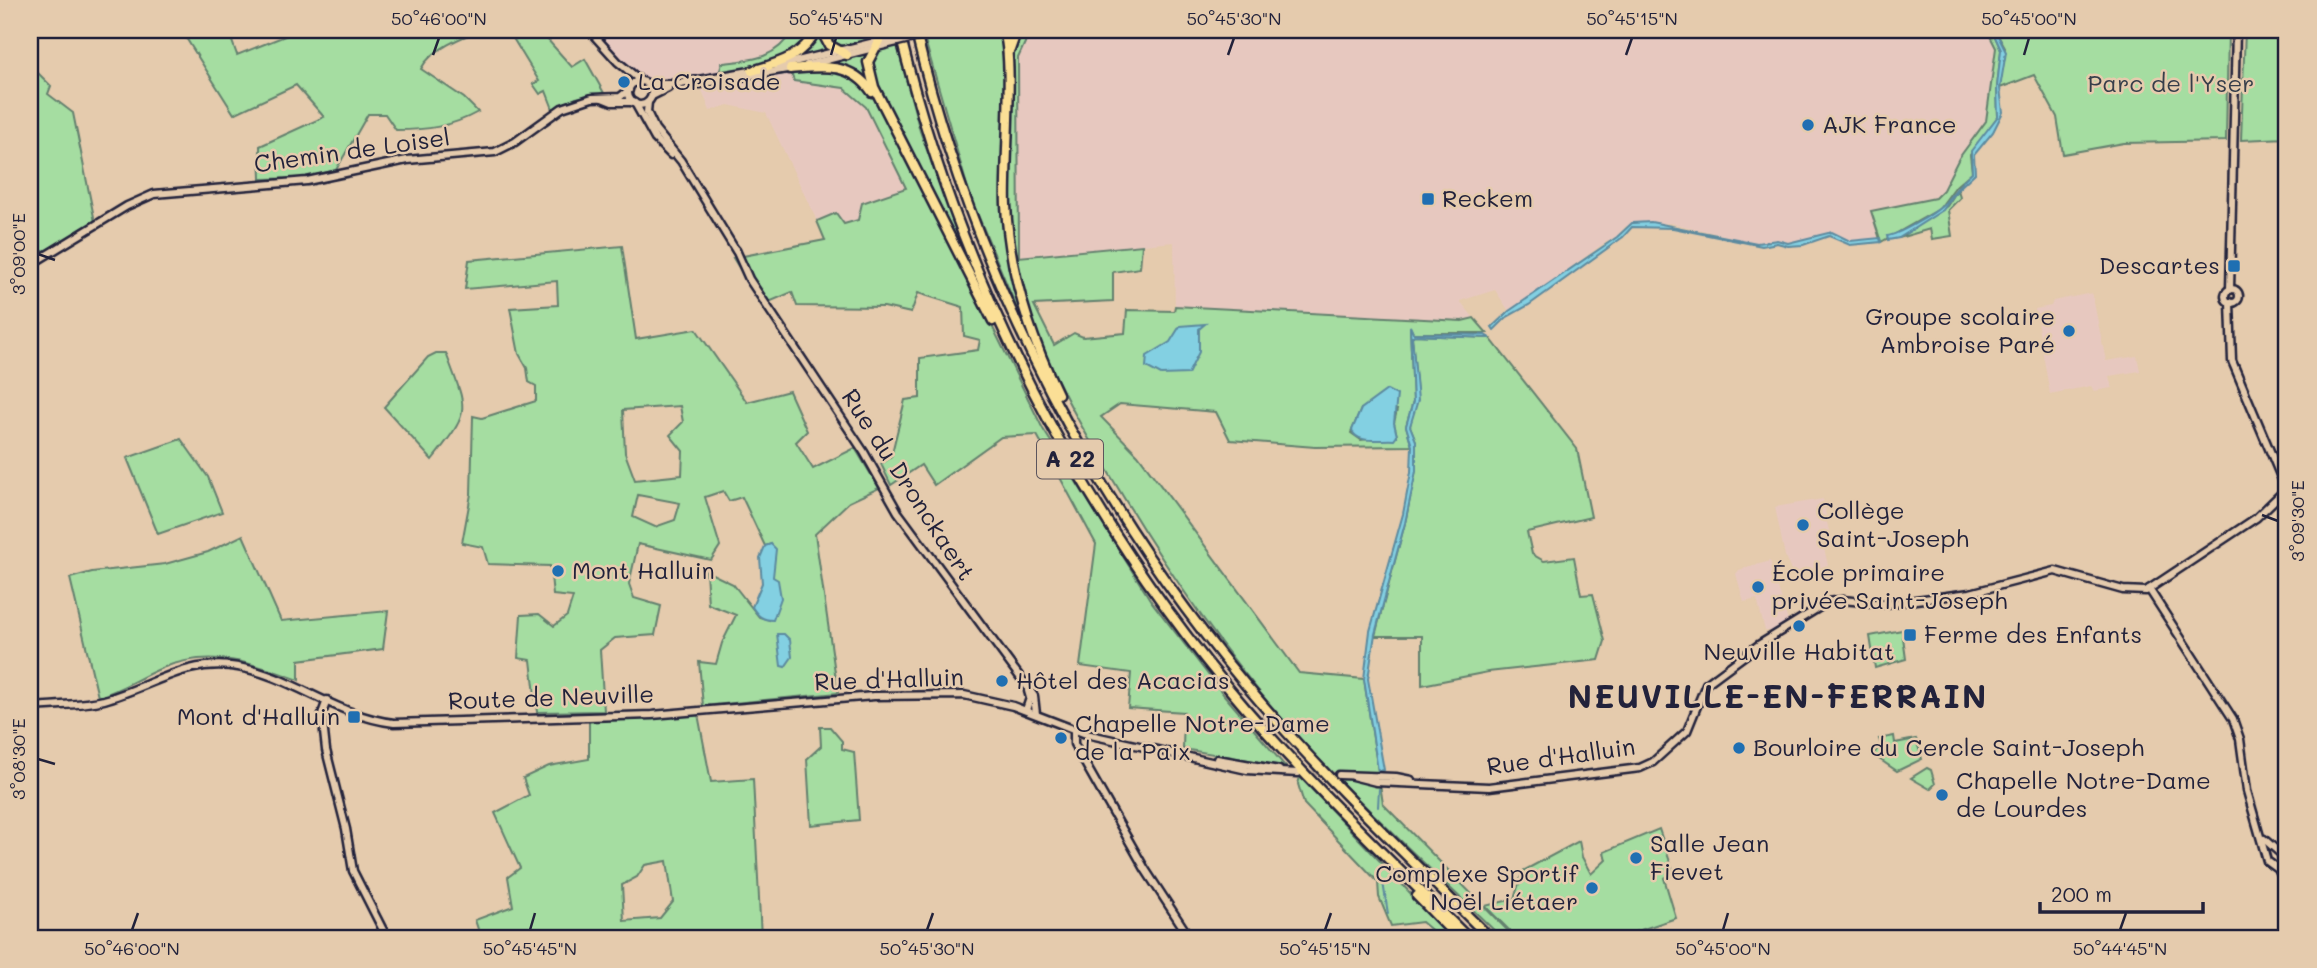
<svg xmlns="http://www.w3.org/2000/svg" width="2317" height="968" font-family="Mali,sans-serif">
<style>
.built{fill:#e7c8bf}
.green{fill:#a5dda1;stroke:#64806e;stroke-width:2;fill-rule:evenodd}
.water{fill:#83d0e2;stroke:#5c8a9f;stroke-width:2}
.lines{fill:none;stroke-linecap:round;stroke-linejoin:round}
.stream{stroke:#5c8a9f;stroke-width:2}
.secondary-tunnel{stroke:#bea996;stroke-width:6;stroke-dasharray:6 3;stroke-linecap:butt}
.secondary-casing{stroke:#22223b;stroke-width:11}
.highway-casing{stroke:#22223b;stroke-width:13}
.secondary{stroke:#e5cbad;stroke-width:6}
.highway{stroke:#fbdf96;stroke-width:8}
.secondary-bridge-casing{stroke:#22223b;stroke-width:11;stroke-linecap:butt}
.secondary-bridge{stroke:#e5cbad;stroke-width:6}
.ticks{fill:none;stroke:#22223b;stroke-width:2.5}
.poi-dot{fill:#1f6fb2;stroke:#e5cbad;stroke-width:2.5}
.labels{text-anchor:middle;stroke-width:5;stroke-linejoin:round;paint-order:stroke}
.shield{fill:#e5cbad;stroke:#5c555d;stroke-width:2}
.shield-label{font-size:23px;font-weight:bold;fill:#22223b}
.poi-label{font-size:24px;fill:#22223b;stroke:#e5cbad;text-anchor:start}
.park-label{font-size:24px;fill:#363e4a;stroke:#e5cbad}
.street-label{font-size:24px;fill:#22223b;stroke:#e5cbad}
.district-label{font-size:32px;font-weight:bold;letter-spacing:2px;fill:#22223b;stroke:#e5cbad}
.neatline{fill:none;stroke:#22223b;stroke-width:2.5}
.ticks-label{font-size:18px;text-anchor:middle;fill:#22223b}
</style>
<rect width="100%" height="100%" fill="#e5cbad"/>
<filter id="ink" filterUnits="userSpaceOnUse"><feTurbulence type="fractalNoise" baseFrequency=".0143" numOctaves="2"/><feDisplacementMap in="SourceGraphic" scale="14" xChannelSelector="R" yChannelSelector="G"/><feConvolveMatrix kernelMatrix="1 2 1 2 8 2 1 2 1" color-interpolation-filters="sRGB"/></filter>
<g filter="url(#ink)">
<g class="built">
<polygon points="595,30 793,30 776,51 763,58 722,63 720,74 648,79 627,66"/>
<polygon points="1039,30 1987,30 1996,48 1986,121 1959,158 1943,190 1935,198 1871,211 1880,238 1850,241 1824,234 1788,243 1780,241 1757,243 1671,223 1626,226 1616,237 1607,241 1517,307 1509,311 1495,290 1460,301 1474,318 1463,321 1175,306 1174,242 1019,257 1018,58 1029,34"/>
<polygon points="791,73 795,81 844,88 866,107 906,189 862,203 858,220 844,224 836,213 817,221 766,113 728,105 710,111 701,87"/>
<polygon points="2092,293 2106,361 2137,356 2140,371 2109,376 2112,388 2094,391 2091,386 2050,394 2035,309 2051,306 2053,301"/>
<polygon points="1823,499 1831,543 1823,544 1828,565 1793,576 1785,556 1775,507"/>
<polygon points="1770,561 1788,621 1774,631 1765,631 1757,599 1744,602 1736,574 1739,570"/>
</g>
<g class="green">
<path d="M181,30H228L237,55L300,30H483C463,36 430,50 421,69L464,98L478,112C451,127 427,130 396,130L385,114H368L336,170L304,178L261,179L260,146L324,117L296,85L234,114Z"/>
<polygon points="508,30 539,30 572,67 585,59 604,93 576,98 553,109 546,91 540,94 533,84 539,81"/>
<path d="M793,30H893L920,131L963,249L956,253L1043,429L1151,601L1224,695L1285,766L1183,749L1184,712L1128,708L1131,673L1080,666L1096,544L1037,435L1001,437L934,485L921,465L891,485L881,464L891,457L905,400L920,398V358L978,350L980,340L964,336L963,307L918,293L911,313L884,307L797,306L792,292L762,305L733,258L825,240L817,221L836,213L844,224L858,220L862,203L906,188L866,107L844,88L794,81L791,73L701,87L697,76L719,74L722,63C753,60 776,59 793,30Z"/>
<path d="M922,30H1039L1029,34L1018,58L1019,257L1142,245L1140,268L1113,272V301L1034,305L1054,345L1074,333L1083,337L1125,333L1127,310L1174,311L1175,306L1462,321L1474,318L1487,333H1413L1410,327L1413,402L1406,426L1412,446L1315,447L1230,440L1216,412L1120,404L1101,417L1138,455L1299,673L1364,679L1383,804L1515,938H1502C1439,876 1373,817 1312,752C1236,671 1172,579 1115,483C1081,427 1051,375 1030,313L1020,316L970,196ZM1361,409L1397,410L1394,423L1397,436L1361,440L1351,433Z"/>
<polygon points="1987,30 1992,30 2001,50 1997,87 1998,116 1970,155 1972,172 1956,186 1939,209 1881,242 1871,211 1935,198 1943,190 1959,158 1986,121 1996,48"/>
<polygon points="1995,30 2228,30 2226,141 2124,143 2063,154 2057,117 2034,75 2000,88 2005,48"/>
<polygon points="2245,30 2287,30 2287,138 2241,140"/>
<polygon points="30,65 51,86 48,94 73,113 95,222 30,261"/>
<polygon points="1958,189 1960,198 1948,210 1952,236 1932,239 1930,229 1899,238 1947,206"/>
<path d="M622,246L636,339L696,329L747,402L789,391L807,431L796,442L813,469L855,448L879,488L849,502L815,534L838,693L703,706L699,662L716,664L722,643L736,615L708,604L706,571L733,584L759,617L769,620L773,578L771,544L765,546L742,497L729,501L723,491L705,497L720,546L711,560L638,544L629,584L634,598L661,606L655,635L615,638L600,650L604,711L537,712L531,660L518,658L521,615L539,614L554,626L567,616L573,597L553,595L550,566L488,564L483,547L462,543L471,494L473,416L482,418L536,401V386L529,382L527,368L519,354L510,308L558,305L557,281L465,289L469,260ZM680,406L683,422L670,435L683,451L682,475L635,480L625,453L623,410ZM638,495L680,503L675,520L655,527L633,517Z"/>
<polygon points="1414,335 1490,338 1577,449 1591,517 1527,532 1532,554 1544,561 1574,557 1581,595 1593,594 1605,641 1599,660 1488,672 1422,685 1422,636 1375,636 1405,523 1416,470 1416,441 1410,426 1417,393 1412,337"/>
<path d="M436,353H446C468,413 472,409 432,460L384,407L428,357Z"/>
<polygon points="181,439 208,477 222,512 158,534 127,458"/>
<path d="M243,535L281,621L388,611L383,649L299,660V680C253,663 211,648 162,668C140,677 121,690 98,697L70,578L92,572L165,564L208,552Z"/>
<polygon points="1902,630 1906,659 1875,668 1870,636"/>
<path d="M698,714L711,782L753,779L761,938H481L475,920L513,906L508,877L520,868L495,813L529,795L523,778L549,766L589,759V721ZM667,861L673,902L660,918L624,921L622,885L637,877L645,865Z"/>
<polygon points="820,727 830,727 842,741 842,749 854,752 859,820 811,825 807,759 821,746"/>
<polygon points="1894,736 1895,743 1916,739 1922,759 1897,771 1873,755 1881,744 1879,739"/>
<polygon points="1927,768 1931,770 1935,784 1930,789 1911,778"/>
<polygon points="1300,777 1453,938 1441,938 1422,922 1391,926 1379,897 1378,882 1304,804 1298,784"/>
<polygon points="1659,829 1674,874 1664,878 1676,918 1617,938 1517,938 1485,906 1514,899 1523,871 1579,841 1582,857 1591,874 1606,860 1604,852"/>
</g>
<g class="water">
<path d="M1992,30H1995L2006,52L2000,88L2003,112L1993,132L1974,155L1975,173L1958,189L1943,210L1899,238L1888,240L1887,236C1898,235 1934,214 1943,205C1954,193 1960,182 1972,172L1971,151L1998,116L1997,87L2001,50Z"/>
<polygon points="1651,222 1757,243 1777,240 1788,243 1832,232 1850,241 1880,238 1881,242 1850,245 1829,236 1803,245 1788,246 1777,243 1762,246 1673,228 1632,227 1623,237 1529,305 1507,317 1494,330 1492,327 1509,311 1617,237 1632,223"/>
<polygon points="1205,324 1199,329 1199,352 1188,374 1161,375 1146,367 1147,356 1170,342 1180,326"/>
<polygon points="1410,326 1413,333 1485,335 1490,338 1414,335 1412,337 1418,400 1410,426 1416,441 1416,471 1405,523 1375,634 1368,679 1384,770 1378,771 1364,679 1370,631 1403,514 1411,472 1412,446 1406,426 1413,402"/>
<path d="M1387,390L1397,395L1394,423L1397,436L1394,440C1380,439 1356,444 1352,430L1361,409Z"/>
<path d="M771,544L776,549L773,577L778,580L781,598L773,620C762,620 758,616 752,607L762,583L760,558L765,546Z"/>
<polygon points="777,634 784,634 790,640 792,657 785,667 781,666"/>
</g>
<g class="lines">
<g class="stream">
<polyline points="1378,807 1379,789"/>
<polyline points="1383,882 1388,914"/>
</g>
<polyline class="secondary-tunnel" points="1302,773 1339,775"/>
<g class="secondary-casing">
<g id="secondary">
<polyline points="589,30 618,62 641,81"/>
<polyline points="932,34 949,30"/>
<polyline points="807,65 889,44"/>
<polyline points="777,66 887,39"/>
<circle cx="640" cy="93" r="12"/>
<polyline points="647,84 675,84 756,70"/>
<polyline points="700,84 793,68"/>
<polyline points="652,96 668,88"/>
<polyline points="602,98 612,102 633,102"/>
<polyline points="648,102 647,112 655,129 681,161 736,251"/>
<polyline points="635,103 655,139 671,155"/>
<polyline points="736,250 749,279 864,452 898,512 1034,696 1036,714"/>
<polyline points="30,265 127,206 154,194 307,181 407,160 495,152 515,142 562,108 592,98 620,97 629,90"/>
<circle cx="2232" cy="296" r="7"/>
<polyline points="2230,290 2236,30"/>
<polyline points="2230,302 2232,361 2286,489"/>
<polyline points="2149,589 2233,719 2240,739 2247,791 2267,861 2278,869 2287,887"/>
<polyline points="327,700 322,714 326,750 346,829 353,871 387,938"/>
<path d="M30,708C54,704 80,706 104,700C151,687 187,658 238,667C292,676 338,717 394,723L652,715L874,696L964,695L1013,706L1086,734L1247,770L1298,773"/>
<polyline points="1026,710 1030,698 1028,691"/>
<polyline points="1074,730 1074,744 1145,869 1190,938"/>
<polyline points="1217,759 1279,770"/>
<polyline points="1339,775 1396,777 1411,780"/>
<polyline points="1352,776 1376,782 1489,787 1640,768 1653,762 1687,731 1706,684 1760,644 1828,602 1842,600 1885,604 1970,593 2055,571 2123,590 2146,591 2256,518 2287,488"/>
<polyline points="2264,839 2281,854 2287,877"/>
</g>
</g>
<g class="highway-casing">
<g id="highway">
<polyline points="821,30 829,45 847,55"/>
<path d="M899,30C960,280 1079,515 1247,710C1317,791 1393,863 1468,938"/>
<path d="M1003,30C1015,54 1004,169 1006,205C1009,271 1029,334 1058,394"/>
<path d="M916,33C976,282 1099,518 1268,711C1338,791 1415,863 1490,938"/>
<polyline points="930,34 936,30"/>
<polyline points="879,41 868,62 874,87 993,321"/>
<polyline points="1010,50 1017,30"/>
<path d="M790,69C823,66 851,62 872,92"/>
<path d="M752,71C779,63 803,57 816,30"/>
<polyline points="1417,896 1458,938"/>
</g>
</g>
<use href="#secondary" class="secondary"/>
<use href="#highway" class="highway"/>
<g class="secondary-bridge-casing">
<g id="secondary-bridge">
<polyline points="887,39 927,30"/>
<polyline points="889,44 930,34"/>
</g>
</g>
<use href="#secondary-bridge" class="secondary-bridge"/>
</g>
</g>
<path class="ticks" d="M433,55L439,38M831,55L836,38M1228,55L1234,38M1626,55L1632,38M2024,55L2029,38M38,254L55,260M2262,515L2278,521M38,759L55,764M132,930L138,913M530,930L535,913M927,930L933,913M1325,930L1331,913M1723,930L1728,913M2120,930L2126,913"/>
<g class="poi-dot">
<circle cx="624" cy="82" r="7"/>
<circle cx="1808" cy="125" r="7"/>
<rect x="1421" y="192" width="14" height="14" rx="3.5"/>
<rect x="2227" y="259" width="14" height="14" rx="3.5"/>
<circle cx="2069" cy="331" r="7"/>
<circle cx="1803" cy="525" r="7"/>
<circle cx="558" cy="571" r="7"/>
<circle cx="1758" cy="587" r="7"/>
<circle cx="1799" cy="626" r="7"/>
<rect x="1903" y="628" width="14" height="14" rx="3.5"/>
<circle cx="1002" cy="681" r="7"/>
<rect x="347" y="710" width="14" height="14" rx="3.5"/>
<circle cx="1061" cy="738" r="7"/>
<circle cx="1739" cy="748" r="7"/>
<circle cx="1942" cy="795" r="7"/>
<circle cx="1636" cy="858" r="7"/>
<circle cx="1592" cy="888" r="7"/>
</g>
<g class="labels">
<rect class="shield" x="1037" y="439.5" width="66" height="39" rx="5"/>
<g class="shield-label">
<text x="1070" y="467">A 22</text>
</g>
<g class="poi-label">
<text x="638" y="90">La Croisade</text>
<text x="1822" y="133">AJK France</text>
<text x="1442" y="207">Reckem</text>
<text x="2220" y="274" text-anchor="end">Descartes</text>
<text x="2055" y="325" text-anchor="end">Groupe scolaire<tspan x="2055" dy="28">Ambroise Paré</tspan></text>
<text x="1817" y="519">Collège<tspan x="1817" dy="28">Saint-Joseph</tspan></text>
<text x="572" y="579">Mont Halluin</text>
<text x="1772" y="581">École primaire<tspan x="1772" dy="28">privée Saint-Joseph</tspan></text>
<text x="1924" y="643">Ferme des Enfants</text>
<text x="1799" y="660" text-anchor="middle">Neuville Habitat</text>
<text x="1016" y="689">Hôtel des Acacias</text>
<text x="340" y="725" text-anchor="end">Mont d'Halluin</text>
<text x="1075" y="732">Chapelle Notre-Dame<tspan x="1075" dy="28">de la Paix</tspan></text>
<text x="1753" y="756">Bourloire du Cercle Saint-Joseph</text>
<text x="1956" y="789">Chapelle Notre-Dame<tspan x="1956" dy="28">de Lourdes</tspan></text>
<text x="1650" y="852">Salle Jean<tspan x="1650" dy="28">Fievet</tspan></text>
<text x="1578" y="882" text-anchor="end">Complexe Sportif<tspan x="1578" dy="28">Noël Liétaer</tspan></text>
</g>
<g class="park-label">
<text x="2171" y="92">Parc de l'Yser</text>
</g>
<g class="street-label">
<text transform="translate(352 151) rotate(-8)" y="8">Chemin de Loisel</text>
<text transform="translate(908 485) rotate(57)" y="8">Rue du Dronckaert</text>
<text transform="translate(889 680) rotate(-2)" y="8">Rue d'Halluin</text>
<text transform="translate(551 698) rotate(-2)" y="8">Route de Neuville</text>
<text transform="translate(1561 757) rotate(-8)" y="8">Rue d'Halluin</text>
</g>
<g class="district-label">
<text x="1778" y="708">NEUVILLE-EN-FERRAIN</text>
</g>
</g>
<rect width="2317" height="968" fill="none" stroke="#e5cbad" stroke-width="77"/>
<path d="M2040 902v10h163v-10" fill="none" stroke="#22223b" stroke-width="3.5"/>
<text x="2051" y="902" font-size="21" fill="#22223b" stroke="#e5cbad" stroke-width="5" paint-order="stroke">200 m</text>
<rect x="38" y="38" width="2240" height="892" class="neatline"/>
<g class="ticks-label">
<text x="439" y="25">50°46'00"N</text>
<text x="836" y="25">50°45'45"N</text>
<text x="1234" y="25">50°45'30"N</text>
<text x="1632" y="25">50°45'15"N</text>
<text x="2029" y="25">50°45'00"N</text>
<text transform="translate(19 254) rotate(-90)" y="6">3°09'00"E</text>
<text transform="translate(2298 521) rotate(-90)" y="6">3°09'30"E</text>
<text transform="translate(19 759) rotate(-90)" y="6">3°08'30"E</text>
<text x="132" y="955">50°46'00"N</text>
<text x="530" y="955">50°45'45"N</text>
<text x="927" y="955">50°45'30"N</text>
<text x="1325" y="955">50°45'15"N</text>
<text x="1723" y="955">50°45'00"N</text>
<text x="2120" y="955">50°44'45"N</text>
</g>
</svg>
